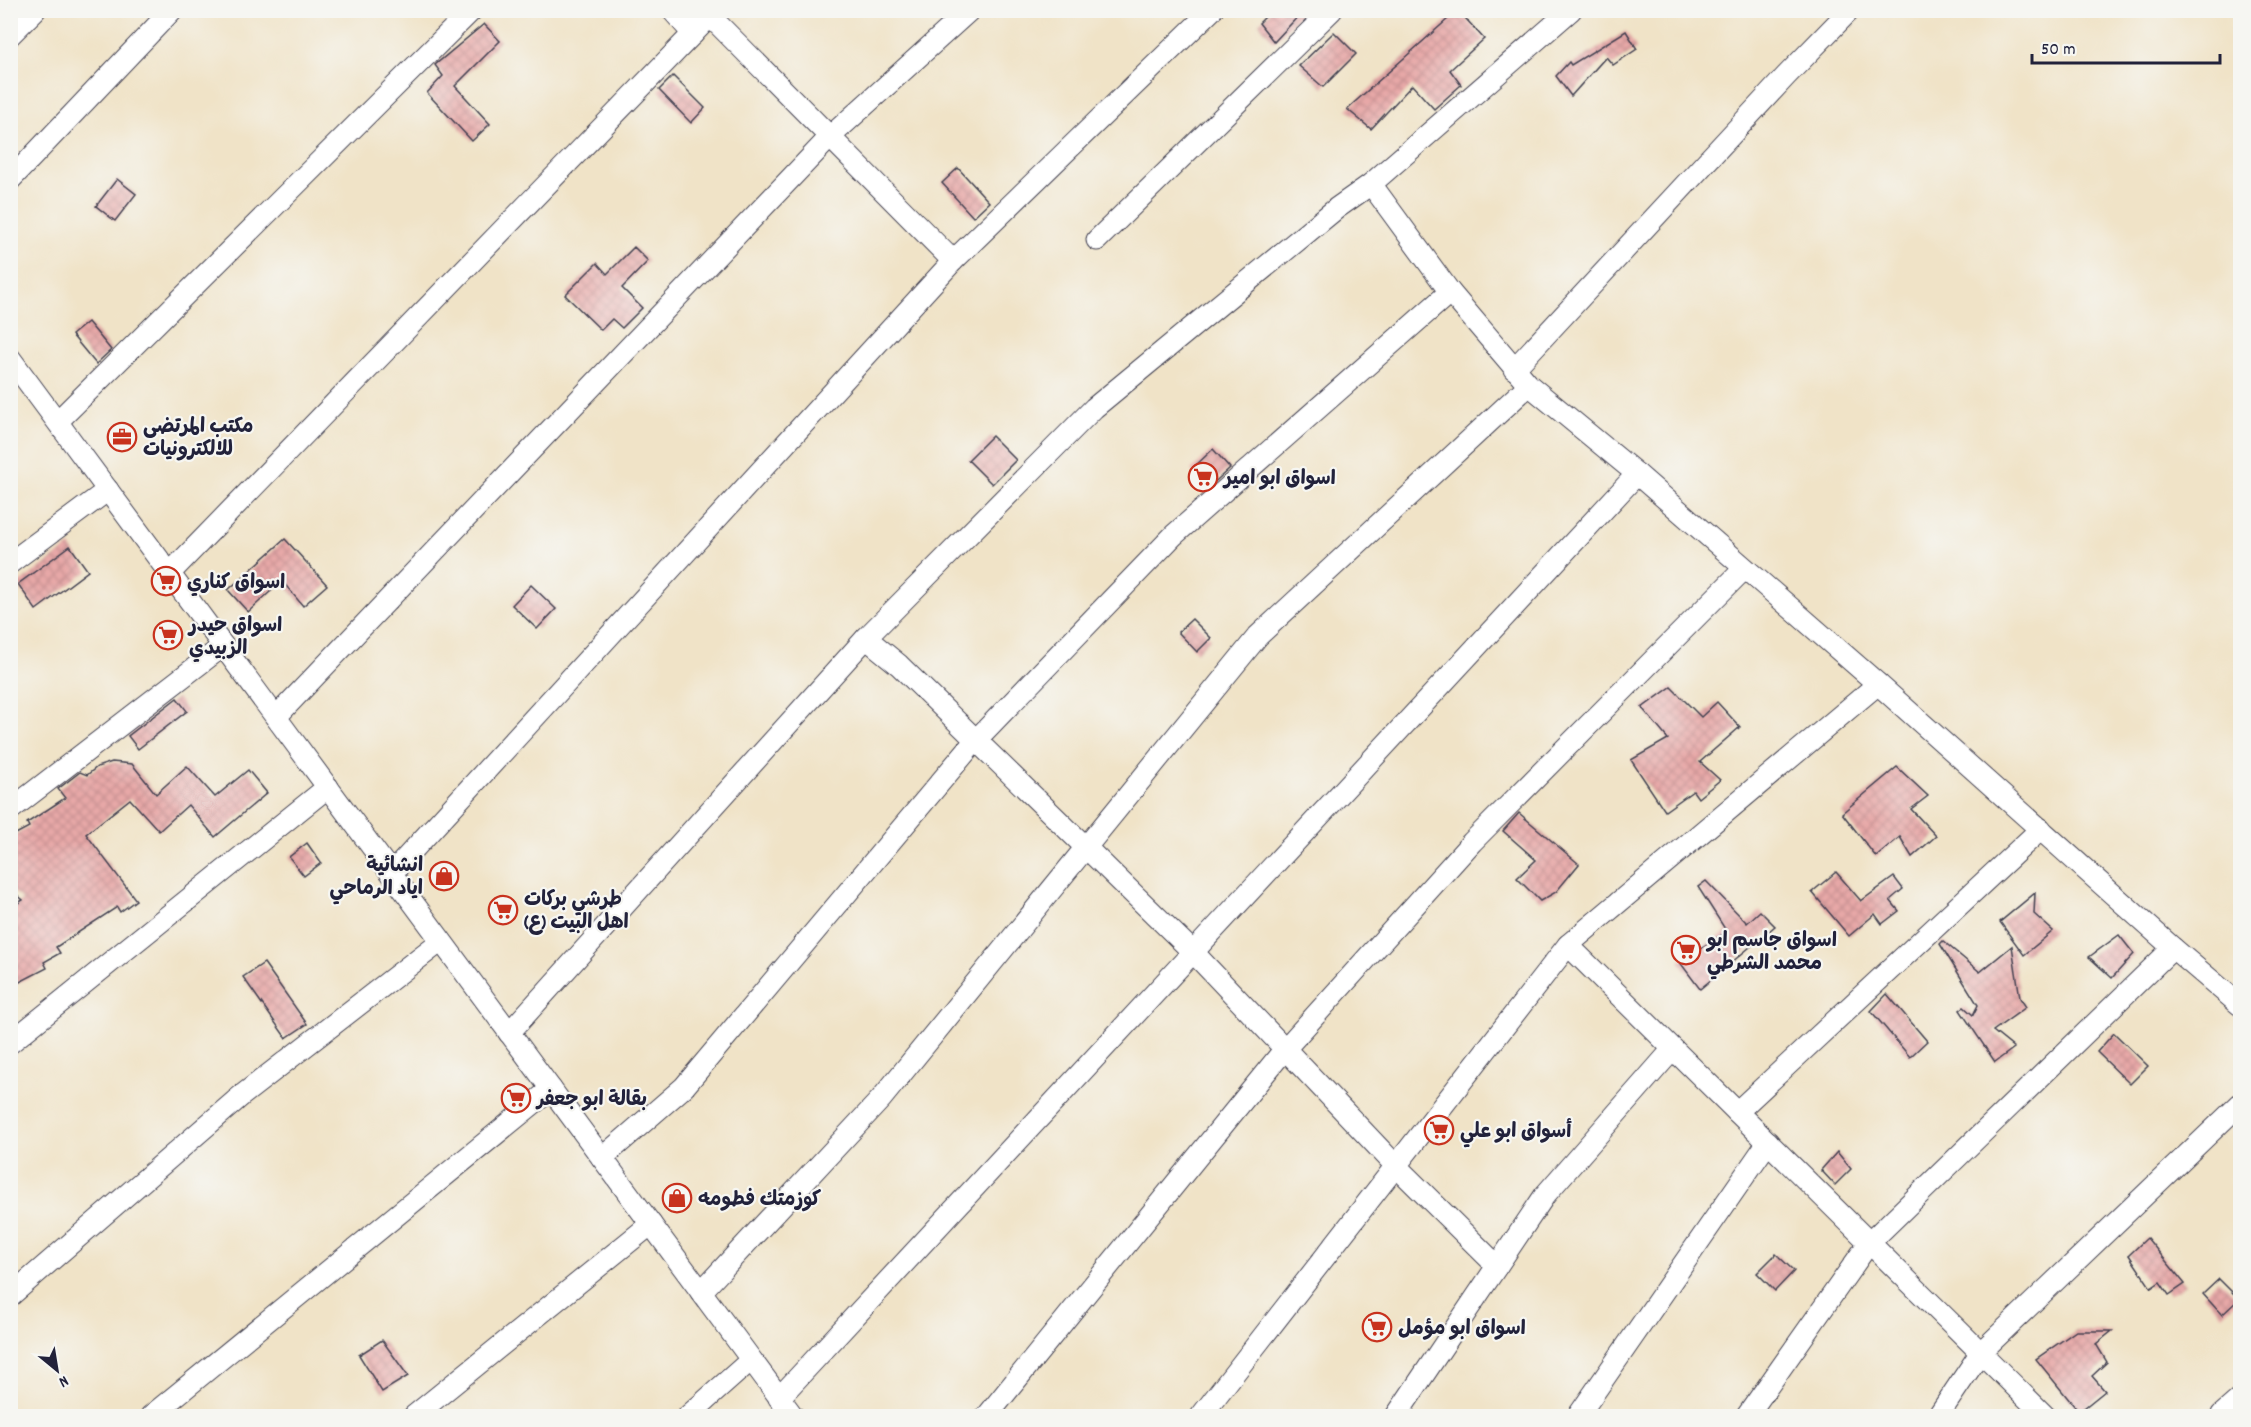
<svg xmlns="http://www.w3.org/2000/svg" width="2251" height="1427" font-family="Dekko,'Playpen Sans Arabic',sans-serif">
<style>
.building{fill:url(#building-cross-hatch)}
.lines{fill:none;stroke-linecap:round;stroke-linejoin:round}
.minor-casing{stroke:#413f50;stroke-width:23}
.tertiary-casing{stroke:#413f50;stroke-width:28}
.minor{stroke:#fff;stroke-width:21}
.tertiary{stroke:#fff;stroke-width:26}
.labels{text-anchor:middle;stroke-width:4.5;stroke-linejoin:round;paint-order:stroke}
.poi-label{font-size:20px;font-weight:bold;fill:#22223b;stroke:#f6f6f2;text-anchor:start}
</style>
<defs>
<pattern id="building-cross-hatch" width="8" height="8" patternUnits="userSpaceOnUse" patternTransform="scale(1.5)"><rect width="8" height="8" fill="#e7a8a7"/><path d="M0 0l8 8M0 8l8-8" fill="none" stroke="#c69091"/></pattern>
</defs>
<rect width="100%" height="100%" fill="#f6f6f2"/>
<filter id="ink" filterUnits="userSpaceOnUse"><feTurbulence type="fractalNoise" baseFrequency=".0167" numOctaves="2"/><feDisplacementMap in="SourceGraphic" scale="12" xChannelSelector="R" yChannelSelector="G"/><feConvolveMatrix kernelMatrix="1 2 1 2 8 2 1 2 1" color-interpolation-filters="sRGB"/></filter>
<filter id="wash" filterUnits="userSpaceOnUse"><feTurbulence type="fractalNoise" baseFrequency=".008" numOctaves="4" result="noise"/><feDisplacementMap in="SourceGraphic" scale="24" xChannelSelector="R" yChannelSelector="G"/><feGaussianBlur stdDeviation="1.35" result="paint"/><feColorMatrix in="noise" values="0 0 0 0 0 0 0 0 0 0 0 0 0 0 0 0 0 1.4 0 .05"/><feComposite in="paint" operator="in"/></filter>
<g filter="url(#wash)">
<rect width="100%" height="100%" fill="#f0e3c7"/>
<g id="blocks">
<g class="building">
<polygon points="1272,10 1304,10 1274,42 1259,23"/>
<polygon points="1458,10 1484,39 1450,70 1461,85 1434,109 1412,85 1371,129 1347,109"/>
<polygon points="484,24 500,41 455,86 490,124 472,141 427,93 443,76 435,65"/>
<polygon points="1626,31 1637,49 1613,65 1606,57 1571,96 1556,76 1569,62 1571,65"/>
<polygon points="1334,32 1356,54 1323,87 1299,66"/>
<polygon points="673,76 705,108 691,123 659,90"/>
<polygon points="958,168 989,202 973,217 942,183"/>
<polygon points="117,179 136,194 115,221 96,206"/>
<polygon points="634,247 648,261 622,288 642,308 622,328 612,319 601,330 565,295 597,263 607,274"/>
<polygon points="88,322 111,350 96,364 72,335"/>
<polygon points="992,436 1016,460 992,484 968,460"/>
<polygon points="1213,449 1230,468 1208,488 1191,470"/>
<polygon points="285,539 327,585 303,606 282,581 248,612 228,590"/>
<polygon points="70,546 88,571 36,610 18,584"/>
<polygon points="531,585 556,609 537,629 512,605"/>
<polygon points="1192,619 1211,638 1197,652 1178,632"/>
<polygon points="1671,687 1701,717 1717,702 1740,727 1700,762 1720,780 1698,798 1693,791 1665,811 1631,760 1668,739 1642,708"/>
<polygon points="177,698 187,711 138,749 128,736"/>
<polygon points="112,762 132,764 156,794 187,766 215,797 248,770 267,793 215,837 188,805 159,831 130,799 86,834 136,900 120,912 117,907 56,947 60,953 44,962 47,968 10,987 10,908 23,900 10,889 10,837 29,827 27,823 65,798 58,789 80,772 87,775 97,767"/>
<polygon points="1897,767 1928,796 1911,809 1936,836 1912,857 1900,837 1876,857 1842,813"/>
<polygon points="1519,813 1579,864 1556,892 1540,901 1517,878 1536,860 1503,831"/>
<polygon points="307,843 321,863 304,876 289,857"/>
<polygon points="1836,872 1861,901 1894,877 1903,889 1890,900 1899,911 1882,924 1875,914 1849,936 1812,892"/>
<polygon points="1706,881 1747,923 1760,911 1775,926 1700,989 1679,961 1727,932 1698,887"/>
<polygon points="2035,893 2034,914 2053,931 2024,955 2000,922"/>
<polygon points="2119,935 2134,954 2112,978 2089,957"/>
<polygon points="1943,941 1980,972 2012,946 2020,998 2026,1007 1993,1031 2014,1048 1995,1062 1960,1010 1964,1007 1973,1015 1978,1005 1940,944"/>
<polygon points="264,963 307,1024 286,1038 243,977"/>
<polygon points="1887,994 1927,1041 1910,1057 1871,1011"/>
<polygon points="2114,1033 2148,1066 2130,1084 2097,1052"/>
<polygon points="1837,1152 1851,1169 1835,1185 1821,1170"/>
<polygon points="2147,1238 2185,1284 2169,1295 2160,1282 2151,1288 2129,1255"/>
<polygon points="1776,1254 1794,1271 1775,1291 1757,1273"/>
<polygon points="2219,1279 2239,1299 2222,1315 2203,1294"/>
<polygon points="2076,1331 2112,1331 2096,1344 2107,1362 2092,1376 2105,1391 2079,1412 2036,1359"/>
<polygon points="382,1340 408,1376 382,1392 359,1355"/>
</g>
</g>
</g>
<g filter="url(#ink)">
<use href="#blocks" fill-opacity="0" stroke="#413f50" stroke-width="1.5"/>
<g class="lines">
<g class="minor-casing">
<g id="minor">
<polyline points="672,10 693,34"/>
<polyline points="710,16 953,261"/>
<polyline points="10,35 35,10"/>
<polyline points="10,180 172,10"/>
<polyline points="1371,184 1450,292 1529,385 1637,474 1878,684 2173,948 2240,1005"/>
<polyline points="1097,240 1332,10"/>
<polyline points="10,358 793,1416"/>
<polyline points="1514,369 1786,76 1850,10"/>
<polyline points="58,421 472,10"/>
<polyline points="10,563 108,490"/>
<polyline points="170,573 716,10"/>
<polyline points="866,638 1094,408 1337,208 1371,184 1571,10"/>
<polyline points="276,717 832,135 970,10"/>
<polyline points="10,810 223,646"/>
<polyline points="392,873 953,261 1212,10"/>
<polyline points="1568,945 1878,684"/>
<polyline points="509,1033 866,638 899,665 1192,951 1396,1166 1497,1266"/>
<polyline points="10,1043 328,787"/>
<polyline points="1737,1112 2041,829"/>
<polyline points="602,1158 684,1087 975,741 1174,535 1450,292"/>
<polyline points="701,1292 881,1099 1258,636 1529,385"/>
<polyline points="10,1296 241,1096 441,941"/>
<polyline points="779,1398 1637,474"/>
<polyline points="151,1416 551,1089"/>
<polyline points="414,1416 651,1224"/>
<polyline points="688,1416 751,1360"/>
<polyline points="987,1416 1284,1050 1472,842 1744,569"/>
<polyline points="1201,1416 1568,945 2045,1416"/>
<polyline points="1396,1416 1545,1195 1673,1049"/>
<polyline points="1578,1416 1768,1142"/>
<polyline points="1747,1416 1869,1243 2173,948"/>
<polyline points="1938,1416 1981,1352 2240,1104"/>
</g>
</g>
<g class="tertiary-casing">
<polyline id="tertiary" points="2224,1416 2240,1402"/>
</g>
<use href="#minor" class="minor"/>
<use href="#tertiary" class="tertiary"/>
</g>
</g>
<defs>
<g id="office-ring" transform="scale(1.5)"><circle r="9.5" fill="#f6f6f2" stroke="#c8321e" stroke-width="1.5"/><path d="M-6-3h4V-5.5h4V-3h4V5H-6ZM-1-4.5V-3h2v-1.5ZM-6 0V1H6V0Z" fill="#c8321e"/></g>
<g id="supermarket-ring" transform="scale(1.5)"><circle r="9.5" fill="#f6f6f2" stroke="#c8321e" stroke-width="1.5"/><path d="M-6-5.5h2.5l.6 2H6L4.5 2H-2.5L-4.4-4H-6ZM-1.5 3.2a1.3 1.3 0 1 0 .1 0ZM3 3.2a1.3 1.3 0 1 0 .1 0Z" fill="#c8321e"/></g>
<g id="shop-ring" transform="scale(1.5)"><circle r="9.5" fill="#f6f6f2" stroke="#c8321e" stroke-width="1.5"/><path d="M-5-2.5h2.3a2.7 3.5 0 0 1 5.4 0H5L5.5 6h-11ZM-1.5-2.5h3a1.5 2.3 0 0 0-3 0Z" fill="#c8321e"/></g>
</defs>
<g fill-rule="evenodd">
<use href="#office-ring" x="122" y="437"/>
<use href="#supermarket-ring" x="1203" y="477"/>
<use href="#supermarket-ring" x="166" y="581"/>
<use href="#supermarket-ring" x="168" y="635"/>
<use href="#shop-ring" x="444" y="876"/>
<use href="#supermarket-ring" x="503" y="910"/>
<use href="#supermarket-ring" x="1686" y="950"/>
<use href="#supermarket-ring" x="516" y="1098"/>
<use href="#supermarket-ring" x="1439" y="1130"/>
<use href="#shop-ring" x="677" y="1198"/>
<use href="#supermarket-ring" x="1377" y="1327"/>
</g>
<g class="labels">
<g class="poi-label">
<text x="143" y="432">مكتب المرتضى<tspan x="143" dy="23">للالكترونيات</tspan></text>
<text x="1224" y="484">اسواق ابو امير</text>
<text x="187" y="588">اسواق كناري</text>
<text x="189" y="631">اسواق حيدر<tspan x="189" dy="23">الزبيدي</tspan></text>
<text x="423" y="871" text-anchor="end">انشائية<tspan x="423" dy="23">اياد الرماحي</tspan></text>
<text x="524" y="905">طرشي بركات<tspan x="524" dy="23">اهل البيت (ع)</tspan></text>
<text x="1707" y="946">اسواق جاسم ابو<tspan x="1707" dy="23">محمد الشرطي</tspan></text>
<text x="537" y="1105">بقالة ابو جعفر</text>
<text x="1460" y="1137">أسواق ابو علي</text>
<text x="698" y="1205">كوزمتك فطومه</text>
<text x="1398" y="1334">اسواق ابو مؤمل</text>
</g>
</g>
<rect width="2251" height="1427" fill="none" stroke="#f6f6f2" stroke-width="36"/>
<g transform="translate(57 1370) rotate(150)" stroke="#f6f6f2" stroke-width="4.5" paint-order="stroke">
<path d="M0-4.5L10 22L0 15L-10 22Z" fill="#22223b"/>
<text y="-9" font-size="16" font-weight="bold" text-anchor="middle" fill="#22223b">N</text>
</g>
<path d="M2032 54v9h188v-9" fill="none" stroke="#22223b" stroke-width="3"/>
<text x="2041" y="54" font-size="18" fill="#22223b" stroke="#f6f6f2" stroke-width="4.5" paint-order="stroke">50 m</text>
</svg>
